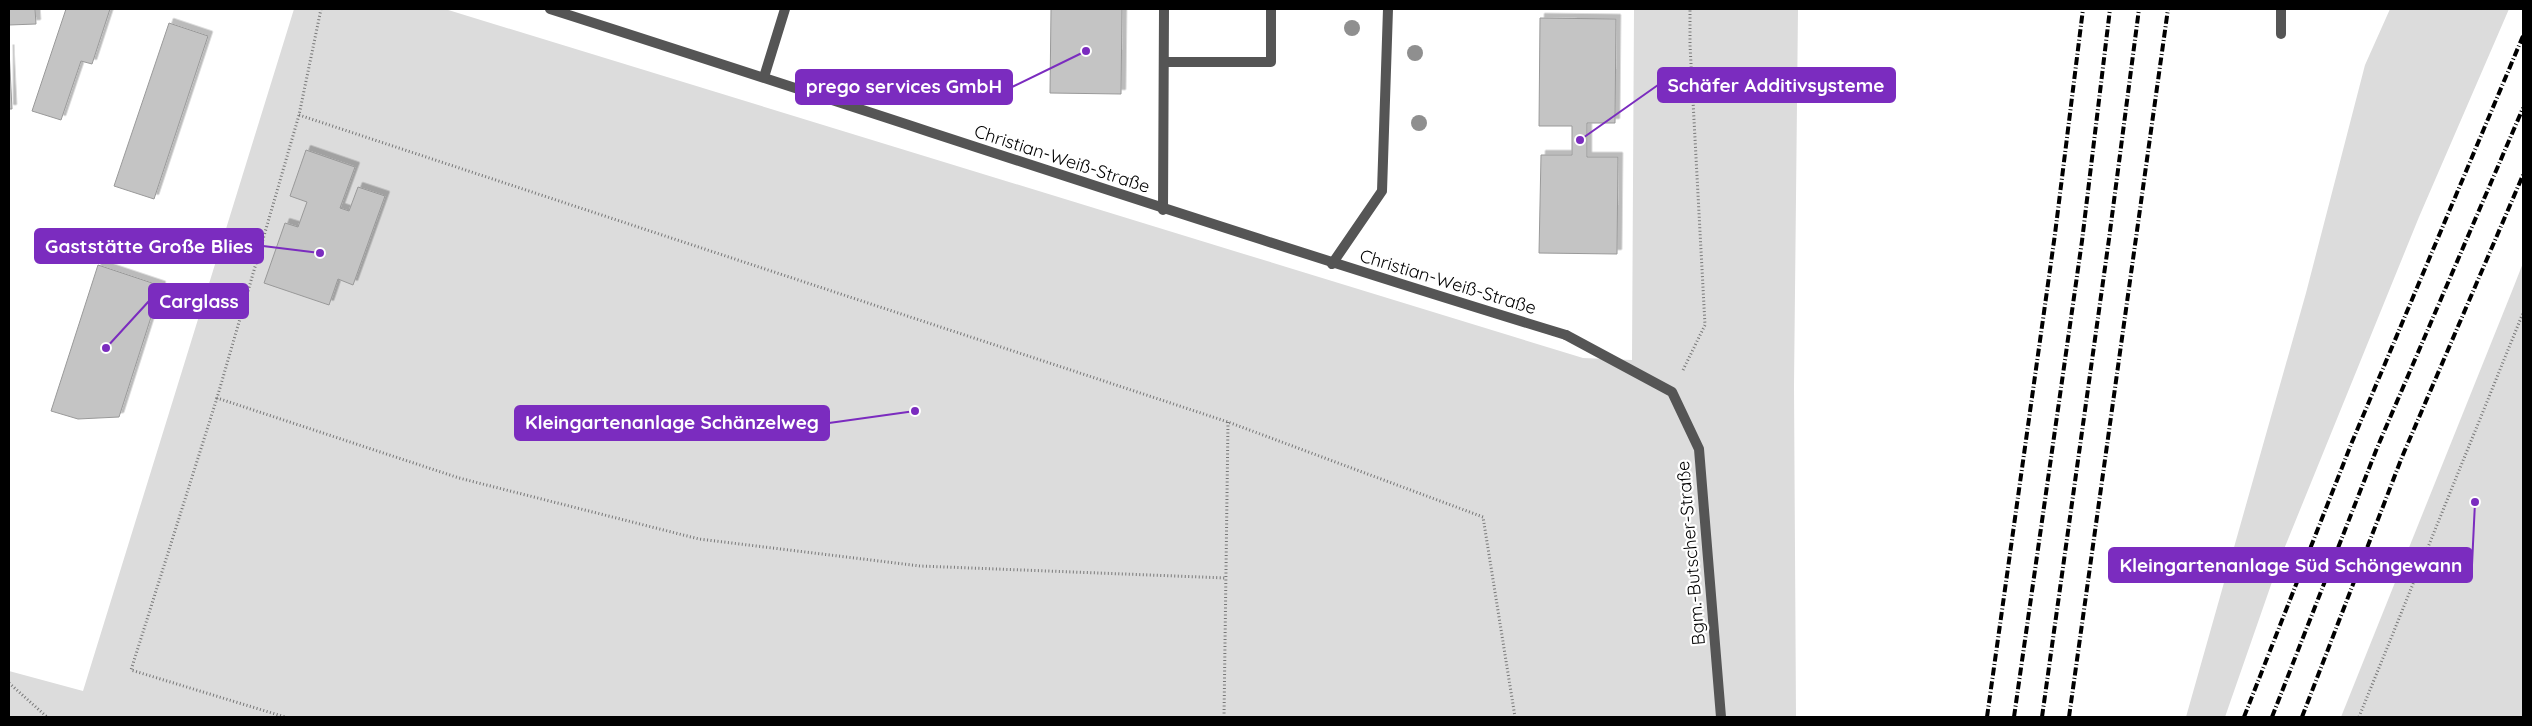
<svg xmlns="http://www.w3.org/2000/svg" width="2532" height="726" font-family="Quicksand,sans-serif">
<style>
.green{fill:#dcdcdc}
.building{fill:#c4c4c4;stroke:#999;filter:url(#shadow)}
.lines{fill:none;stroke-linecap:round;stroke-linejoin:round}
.path{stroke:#777;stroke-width:3;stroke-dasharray:1 2.5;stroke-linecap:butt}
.service{stroke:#555;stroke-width:10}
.minor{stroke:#555;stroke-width:10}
.rail{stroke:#000;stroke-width:4;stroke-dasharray:8 2.5 1 2.5;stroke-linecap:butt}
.tree{fill:#8f8f8f}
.labels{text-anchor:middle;stroke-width:4.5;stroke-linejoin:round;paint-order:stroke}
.street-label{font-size:18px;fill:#000;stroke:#fff}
.leader{fill:none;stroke:#7b2cbf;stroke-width:2}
.callout-dot{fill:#7b2cbf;stroke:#fff;stroke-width:2}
.callout{fill:#7b2cbf;stroke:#7b2cbf;stroke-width:2}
.callout-label{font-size:19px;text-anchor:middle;font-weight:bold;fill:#fff}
</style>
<defs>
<filter id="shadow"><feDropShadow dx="4.5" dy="-4.5" stdDeviation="0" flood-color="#0004"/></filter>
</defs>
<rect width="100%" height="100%" fill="#fff"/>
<g class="green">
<polygon points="294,9 445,9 1583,358 1632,360 1634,9 1798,9 1794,386 1796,717 9,717 9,671 83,691"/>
<polygon points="2390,9 2509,9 2419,217 2280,559 2225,717 2186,717 2306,293 2365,65"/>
<polygon points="2523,263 2523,717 2341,717 2514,286"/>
</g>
<g class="building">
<polygon points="9,9 35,9 36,24 9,25"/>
<polygon points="66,9 110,9 92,64 81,61 61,120 32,111"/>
<polygon points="1051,9 1122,9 1121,94 1050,93"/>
<polygon points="1540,18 1616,19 1615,123 1587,123 1587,157 1618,157 1617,254 1539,253 1541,155 1572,155 1572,126 1539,126"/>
<polygon points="169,23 208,36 154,199 114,186"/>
<polygon points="9,49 12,109 9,109"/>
<polygon points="306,150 355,167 340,208 349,211 358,187 385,196 353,285 338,279 329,305 264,283 285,223 298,227 307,202 290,196"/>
<polygon points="98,265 161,286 119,417 78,419 51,411"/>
</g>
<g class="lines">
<g class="path">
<polyline points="321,9 299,115 217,398 459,478 699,539 920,566 1226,578"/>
<polyline points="299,115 1228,422 1483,517 1515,717"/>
<polyline points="1683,370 1705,325 1690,45 1690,9"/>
<polyline points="217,398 131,670 285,717"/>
<polyline points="9,683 47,717"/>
<polyline points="1224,717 1228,422"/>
<polyline points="2359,717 2523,313"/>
</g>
<g class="service">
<polyline points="2281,34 2281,9"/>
<polyline points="1164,62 1271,62 1271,9"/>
<polyline points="1163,210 1164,9"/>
<polyline points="1566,335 1672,392 1699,449 1721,717"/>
</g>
<g class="minor">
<path d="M550,9C889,117 1225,231 1566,335"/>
<polyline points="764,77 785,9"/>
<polyline points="1332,264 1382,191 1388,9"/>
</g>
<g class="rail">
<polyline points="1987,717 2055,234 2083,9"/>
<polyline points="2014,717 2082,241 2110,9"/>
<polyline points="2042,717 2109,239 2139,9"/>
<polyline points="2069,717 2168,9"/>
<polyline points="2244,717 2352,442 2523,36"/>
<polyline points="2272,717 2377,448 2523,108"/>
<polyline points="2302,717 2402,457 2523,175"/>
</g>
</g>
<g class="tree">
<circle cx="1352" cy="28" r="8"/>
<circle cx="1415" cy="53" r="8"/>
<circle cx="1419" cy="123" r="8"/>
</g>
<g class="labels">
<g class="street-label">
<text transform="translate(1062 159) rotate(18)" y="6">Christian-Weiß-Straße</text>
<text transform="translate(1448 282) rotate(17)" y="6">Christian-Weiß-Straße</text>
<text transform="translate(1691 553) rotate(-95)" y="6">Bgm.-Butscher-Straße</text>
</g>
</g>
<path class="leader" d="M1580 140L1658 85M1086 51L1012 87M320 253L263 246M106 348L149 301M915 411L829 423M2475 502L2472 565"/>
<g class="callout-dot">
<circle cx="1580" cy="140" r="5"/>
<circle cx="1086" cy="51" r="5"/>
<circle cx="320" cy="253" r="5"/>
<circle cx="106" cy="348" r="5"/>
<circle cx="915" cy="411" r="5"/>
<circle cx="2475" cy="502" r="5"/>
</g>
<g class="callout">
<rect x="1658" y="68" width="237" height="34" rx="5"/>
<rect x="796" y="70" width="216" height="34" rx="5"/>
<rect x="35" y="229" width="228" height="34" rx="5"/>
<rect x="149" y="284" width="99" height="34" rx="5"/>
<rect x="515" y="406" width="314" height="34" rx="5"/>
<rect x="2109" y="548" width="363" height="34" rx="5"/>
</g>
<g class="callout-label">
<text x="1776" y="92">Schäfer Additivsysteme</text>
<text x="904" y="93">prego services GmbH</text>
<text x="149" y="253">Gaststätte Große Blies</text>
<text x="199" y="308">Carglass</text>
<text x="672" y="429">Kleingartenanlage Schänzelweg</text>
<text x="2291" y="572">Kleingartenanlage Süd Schöngewann</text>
</g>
<rect width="2532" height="726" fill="none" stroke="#000000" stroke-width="20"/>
</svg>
